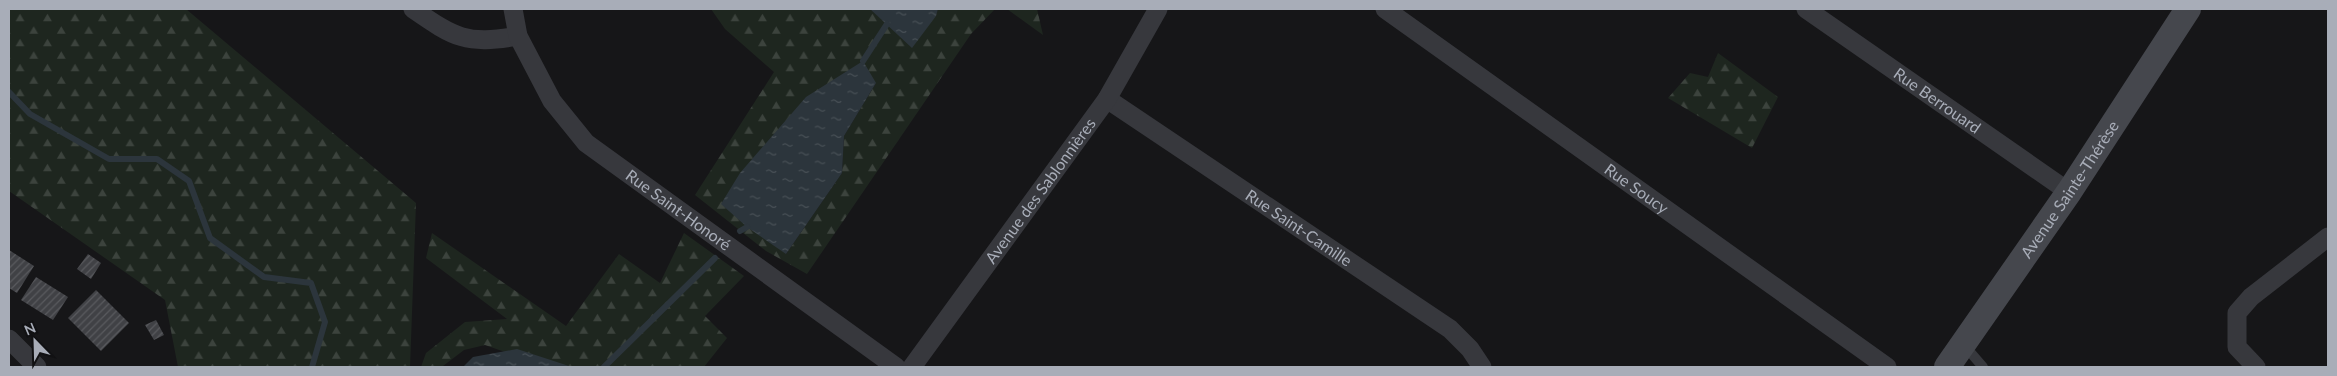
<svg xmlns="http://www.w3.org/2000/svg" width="2337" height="376" font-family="Lato,sans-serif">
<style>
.forest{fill:url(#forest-firs);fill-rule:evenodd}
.water{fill:url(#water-ripples)}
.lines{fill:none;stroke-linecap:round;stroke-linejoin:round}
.stream{stroke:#2c353c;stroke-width:6}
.building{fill:url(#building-hatch)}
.lane{stroke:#37383d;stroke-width:10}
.street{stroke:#37383d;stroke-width:19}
.secondary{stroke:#45474d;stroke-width:26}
.labels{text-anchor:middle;stroke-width:4;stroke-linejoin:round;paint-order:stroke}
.street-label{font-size:16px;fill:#a8adb8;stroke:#111113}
</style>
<defs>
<pattern id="forest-firs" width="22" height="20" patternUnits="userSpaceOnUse" patternTransform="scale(1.25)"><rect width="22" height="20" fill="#1e261f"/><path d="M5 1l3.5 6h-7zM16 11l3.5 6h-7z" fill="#3c433d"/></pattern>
<pattern id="water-ripples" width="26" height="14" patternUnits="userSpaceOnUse" patternTransform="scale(1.25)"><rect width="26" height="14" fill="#2c353c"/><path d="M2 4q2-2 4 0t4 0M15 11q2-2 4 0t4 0" fill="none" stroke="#485056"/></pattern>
<pattern id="building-hatch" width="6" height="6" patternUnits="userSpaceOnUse" patternTransform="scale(1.25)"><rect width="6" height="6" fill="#404145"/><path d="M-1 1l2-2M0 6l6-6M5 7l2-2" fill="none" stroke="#595a5e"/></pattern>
</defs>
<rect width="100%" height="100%" fill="#161618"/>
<g class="forest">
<polygon points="9,9 186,9 416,203 410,367 178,367 165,300 9,191"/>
<path d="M711,9H870L887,24L936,16L938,9H995L971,34L807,274L766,251L695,195L774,72L725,29ZM876,83L844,136L842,173L786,254L740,173Z"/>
<polygon points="1007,9 1037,9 1043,35"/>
<polygon points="1718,53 1778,97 1752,148 1668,98 1690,73 1708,77"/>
<polygon points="432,233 566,326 619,254 660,283 684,233 744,276 705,316 727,338 704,367 547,367 485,345 464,350 443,366 421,367 426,353 465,322 507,319 426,258"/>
</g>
<g class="water">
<polygon points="870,9 938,9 936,16 912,48"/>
<polygon points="863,61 876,83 844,136 842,173 786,254 747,227 721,204 740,173 806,97"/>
<polygon points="517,349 572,367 463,367 473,357"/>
</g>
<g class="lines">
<g class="stream">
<polyline points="863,61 887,24"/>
<polyline points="9,92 30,114 109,159 157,159 189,181 210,238 264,277 311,283 325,322 312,367"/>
<polyline points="740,231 747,227"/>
<polyline points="604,367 715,258"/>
</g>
</g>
<g class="building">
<polygon points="9,250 34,266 17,293 9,288"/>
<polygon points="88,254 101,263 91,279 77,269"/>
<polygon points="36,277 68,297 53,320 21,300"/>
<polygon points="96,290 129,323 101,351 68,318"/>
<polygon points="156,320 164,335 154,340 145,325"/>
</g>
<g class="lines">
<polyline class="lane" points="1964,345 1983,367"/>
<g class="street">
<path d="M413,9C455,38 466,45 518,36"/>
<path id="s1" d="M513,9L518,36L552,101L586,143L896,367"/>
<path id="s2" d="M1385,9L1887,367"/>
<path id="s3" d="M1806,9L2069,192"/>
<path id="s4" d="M1107,99L1450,329L1470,349L1482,367"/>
<polyline points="9,339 37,367"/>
<path id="s5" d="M912,367L1107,99L1158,9"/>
<polyline points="2256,367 2237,347 2237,313 2251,297 2328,237"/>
</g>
<path class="secondary" id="s6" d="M1947,367L2069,192L2188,9"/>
</g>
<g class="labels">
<g class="street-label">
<text dy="6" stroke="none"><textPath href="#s3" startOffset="160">Rue Berrouard</textPath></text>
<text dy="6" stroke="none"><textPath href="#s2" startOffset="309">Rue Soucy</textPath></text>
<text dy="6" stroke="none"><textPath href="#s6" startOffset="216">Avenue Sainte-Thérèse</textPath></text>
<text dy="6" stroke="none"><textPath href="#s5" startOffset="218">Avenue des Sablonnières</textPath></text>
<text dy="6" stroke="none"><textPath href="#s1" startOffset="269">Rue Saint-Honoré</textPath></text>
<text dy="6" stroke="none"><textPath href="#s4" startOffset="231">Rue Saint-Camille</textPath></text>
</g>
</g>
<rect width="2337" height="376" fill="none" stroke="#a8adb8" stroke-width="20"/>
<g transform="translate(35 341) rotate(337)" stroke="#111113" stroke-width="4" paint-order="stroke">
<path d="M0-4L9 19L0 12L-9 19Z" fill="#a8adb8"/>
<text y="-8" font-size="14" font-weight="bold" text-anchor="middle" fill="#a8adb8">N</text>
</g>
</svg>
